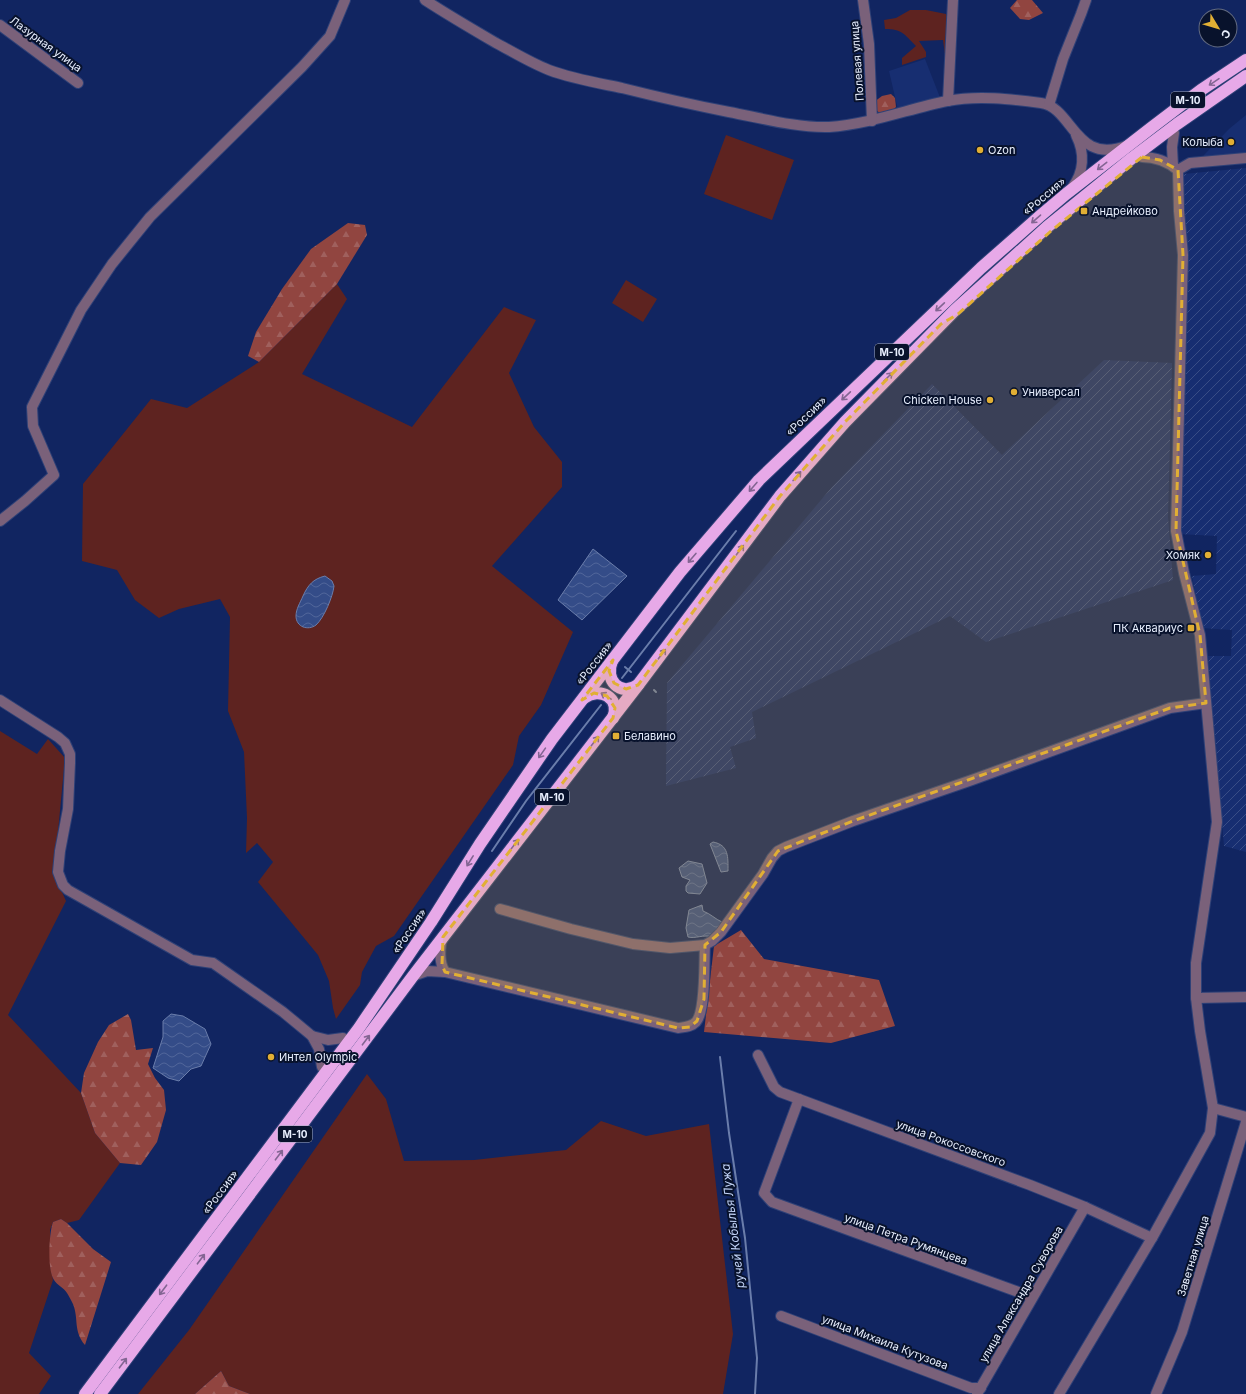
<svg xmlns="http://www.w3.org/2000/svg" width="1246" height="1394" font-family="Inter,sans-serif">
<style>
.built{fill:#172e71}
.industrial{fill:url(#industrial-furrows)}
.green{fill:#5e2320}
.forest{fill:url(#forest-firs)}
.water{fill:url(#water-waves);stroke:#6a7dab}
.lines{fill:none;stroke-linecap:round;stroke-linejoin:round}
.stream{stroke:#6a7dab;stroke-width:2}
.minor-casing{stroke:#2f4177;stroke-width:12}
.highway-casing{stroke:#2f4177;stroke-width:14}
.minor{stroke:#7a617a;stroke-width:10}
.highway{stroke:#e7a9e8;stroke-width:12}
.oneway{stroke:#836593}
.marked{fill:#e1af34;fill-opacity:0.2;stroke:#e1af34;stroke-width:3;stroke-dasharray:8 5;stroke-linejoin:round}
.poi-dot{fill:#e1af34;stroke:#08122c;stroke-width:1.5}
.labels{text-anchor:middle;stroke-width:4;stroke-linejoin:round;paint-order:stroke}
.shield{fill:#08122c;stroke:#a5adbf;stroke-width:1}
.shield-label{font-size:10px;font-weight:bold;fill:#e8effe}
.street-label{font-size:11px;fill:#e8effe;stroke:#08122c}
.poi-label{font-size:11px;fill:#e8effe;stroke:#08122c;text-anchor:start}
.water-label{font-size:12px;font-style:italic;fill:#c3d4f8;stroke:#08122c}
</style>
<defs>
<pattern id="industrial-furrows" width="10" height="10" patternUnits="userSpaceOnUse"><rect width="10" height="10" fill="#172e71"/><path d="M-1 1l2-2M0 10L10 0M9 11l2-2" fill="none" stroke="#394d86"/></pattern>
<pattern id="forest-firs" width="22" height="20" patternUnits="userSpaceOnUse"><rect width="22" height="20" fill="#914540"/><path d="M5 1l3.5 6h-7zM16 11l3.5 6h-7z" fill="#a0605d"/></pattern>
<pattern id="water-waves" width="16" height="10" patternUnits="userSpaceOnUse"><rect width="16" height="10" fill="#344c88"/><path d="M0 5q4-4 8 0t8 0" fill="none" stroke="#51669a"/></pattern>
</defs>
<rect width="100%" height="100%" fill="#112561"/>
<g class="built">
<polygon points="925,59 941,100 898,110 889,71"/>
<polygon points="1246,115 1246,160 1199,163 1204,155 1229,129"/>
</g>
<g class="industrial">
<polygon points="1246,168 1246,852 1224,846 1208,656 1231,656 1232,630 1202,628 1192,576 1216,574 1217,536 1179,534 1181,446 1187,332 1184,174"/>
<polygon points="1104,360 1172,363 1168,517 1173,580 986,642 950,616 752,712 756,738 730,747 736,768 666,786 667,683 832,487 932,384 1002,455"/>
</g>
<g class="green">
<path d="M910,10H926L946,14L949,19L947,57L945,55L943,40L919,41L926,52V57L902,65V58L916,46C904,34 902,29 885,29L884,20L896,18Z"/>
<polygon points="726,135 794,160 772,220 704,194"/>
<polygon points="626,280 657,299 643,322 612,303"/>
<polygon points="337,284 347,299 302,374 412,427 504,307 536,320 509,373 534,427 562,462 562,487 492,566 573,632 541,705 519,736 513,765 394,936 376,946 362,972 360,985 336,1019 333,1008 329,981 318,955 258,882 273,862 257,843 246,853 247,818 244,752 228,711 230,617 220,599 179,609 159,618 135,600 117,570 82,561 83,484 151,399 187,408 259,362"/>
<polygon points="0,731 37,754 48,739 65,758 54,874 66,901 8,1015 81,1093 95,1133 120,1163 79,1220 67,1223 61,1219 53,1222 50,1230 50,1265 53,1280 29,1353 51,1376 39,1394 0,1394"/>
<polygon points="367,1074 386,1099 404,1161 474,1160 566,1150 601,1121 646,1136 709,1124 733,1334 723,1394 250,1394 229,1386 221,1371 195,1394 138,1394 189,1330"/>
</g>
<g class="forest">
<polygon points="1017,0 1032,0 1043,13 1029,20 1020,19 1010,8"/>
<polygon points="891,94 895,98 896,107 892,111 882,115 875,109 874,102 882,96"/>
<polygon points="348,223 365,225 367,235 337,284 259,362 248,356 256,332 282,289 311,249"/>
<polygon points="741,930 764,959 879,980 895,1026 831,1043 704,1032 714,946"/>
<polygon points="128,1014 131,1020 136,1050 153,1048 148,1064 155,1078 164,1090 166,1110 157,1142 141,1165 120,1163 95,1133 81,1093 84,1073 98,1042 109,1025"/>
<path d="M61,1219L67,1223L93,1249L111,1262L85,1345C73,1331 79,1319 73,1304C71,1300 69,1296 67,1293C64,1288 57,1285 54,1280C47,1270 49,1233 53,1222Z"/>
<polygon points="221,1371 229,1386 250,1394 195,1394"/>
</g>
<g class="water">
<polygon points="593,549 627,576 582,620 558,600"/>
<path d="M325,576L332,581L334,586C333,596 324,618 316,625C308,631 296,627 296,616C296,609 300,603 303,596C308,585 313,579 325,576Z"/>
<path d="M713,842C729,845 728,857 728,871L721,872L710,844Z"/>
<polygon points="688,861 702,864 707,883 700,894 688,893 686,891 686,886 690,880 682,877 679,868"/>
<path d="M702,905L703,911C711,914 715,919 722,922L716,929L713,937C703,934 696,939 688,937L686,928L689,910Z"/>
<polygon points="171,1014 183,1016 205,1029 211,1044 201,1066 191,1069 179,1081 168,1078 153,1068 163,1037 163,1021"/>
</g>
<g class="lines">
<g class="stream">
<polyline points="601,649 605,652"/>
<polyline points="625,667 631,672"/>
<polyline points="622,678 736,531"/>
<polyline points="654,690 656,692"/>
<polyline points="492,851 526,801 601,705"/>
<polyline points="720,1057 729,1133 745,1238 757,1358 755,1394"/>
</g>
<g class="minor-casing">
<g id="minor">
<path d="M425,0C448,15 472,29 496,43C513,52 531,63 549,70C573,79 598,83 622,88C658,97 693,105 729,112C761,118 797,128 829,127C870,124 908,109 947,101C978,95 1010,99 1041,103C1073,107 1075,167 1128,145"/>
<polyline points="863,0 869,44 872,121"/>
<polyline points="0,25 78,83"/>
<polyline points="948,101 953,0"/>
<polyline points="1049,105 1063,59 1081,14 1086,0"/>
<polyline points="1173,166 1172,147 1174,133"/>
<polyline points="1178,170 1190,163 1246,158"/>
<path d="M1072,188C1084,172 1085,153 1076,135"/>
<polyline points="0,521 25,501 54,475 33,426 32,407 81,310 112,264 150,217 302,67 330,36 345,0"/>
<polyline points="0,700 58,737 65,743 70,754 70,763 68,809 60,851 58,872 63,885 68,890 192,960 213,963 283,1012 312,1036 319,1049 322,1067"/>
<polyline points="500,909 571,929 633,944 670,948 705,945 712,941 721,932 763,874 772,858 778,851 786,847 853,821 972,780 1170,708 1206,703"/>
<path d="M443,937C439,947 439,963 445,972"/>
<path d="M413,976L427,971L445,972L678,1028C685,1027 691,1027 696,1022C706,1011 704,961 705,945"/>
<polyline points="1196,998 1246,997"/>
<polyline points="312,1036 328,1040 343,1038"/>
<polyline points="758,1055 774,1087 780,1092 1030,1185 1085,1207 1152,1238"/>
<polyline points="799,1099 764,1193 772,1202 1032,1297"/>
<polyline points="1213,1108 1246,1117"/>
<polyline points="781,1316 971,1388 981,1388"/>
<polyline points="977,1394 1085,1207"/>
<path d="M1059,1394L1152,1238L1210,1133L1213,1108L1200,1031L1196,998V963L1217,822L1200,635L1184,573L1176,531L1183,255L1179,211L1178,170C1168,162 1156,157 1142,157"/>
<polyline points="1156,1394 1182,1332 1246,1122"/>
</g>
</g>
<g class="highway-casing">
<g id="highway">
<path d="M612,661C604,680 620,697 638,685"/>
<path d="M584,698C600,686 621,698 613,718"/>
<polyline points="85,1394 359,1028 431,922 480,844 552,739 680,572 759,480 981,268 1040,216 1066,194 1151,128 1201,90 1246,60"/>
<polyline points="100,1394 413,976 638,685 780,496 845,422 955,310 1047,227 1132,158 1177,124 1246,76"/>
</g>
</g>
<use href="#minor" class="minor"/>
<use href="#highway" class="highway"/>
</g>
<defs><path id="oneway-shaft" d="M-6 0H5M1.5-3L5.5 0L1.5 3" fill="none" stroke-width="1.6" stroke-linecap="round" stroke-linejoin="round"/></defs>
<g class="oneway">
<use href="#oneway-shaft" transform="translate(1214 82) rotate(146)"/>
<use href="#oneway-shaft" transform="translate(1102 166) rotate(142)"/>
<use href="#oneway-shaft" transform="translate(1036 219) rotate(139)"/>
<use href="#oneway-shaft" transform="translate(940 307) rotate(137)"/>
<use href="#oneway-shaft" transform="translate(888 377) rotate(-45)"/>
<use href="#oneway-shaft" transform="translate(846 396) rotate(137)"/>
<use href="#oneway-shaft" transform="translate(797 476) rotate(-49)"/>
<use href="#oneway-shaft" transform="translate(753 487) rotate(131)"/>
<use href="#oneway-shaft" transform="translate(740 550) rotate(-53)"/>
<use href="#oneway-shaft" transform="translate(692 558) rotate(131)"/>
<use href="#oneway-shaft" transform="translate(662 654) rotate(-53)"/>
<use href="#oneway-shaft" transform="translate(606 696) rotate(-149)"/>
<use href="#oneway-shaft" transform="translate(595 741) rotate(-52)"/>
<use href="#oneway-shaft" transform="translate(542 753) rotate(125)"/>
<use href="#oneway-shaft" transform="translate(515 844) rotate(-52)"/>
<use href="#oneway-shaft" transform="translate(470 861) rotate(122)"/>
<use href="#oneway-shaft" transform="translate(366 1040) rotate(-53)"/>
<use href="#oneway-shaft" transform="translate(279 1155) rotate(-53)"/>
<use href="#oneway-shaft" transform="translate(201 1259) rotate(-53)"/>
<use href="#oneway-shaft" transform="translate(163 1290) rotate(127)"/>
<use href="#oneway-shaft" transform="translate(123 1363) rotate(-53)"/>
</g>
<path class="marked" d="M1142,157L1160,160L1178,170L1183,255L1176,531L1200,635L1206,703L1170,708L853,821L778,851L721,932L705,945L704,999L697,1021L690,1027L678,1028L445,972L442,965L443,937L613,718L615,708L607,696L594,693L582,700L613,660L609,671L614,683L626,689L638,685L780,496L845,422L941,324L958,314L1051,231Z"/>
<g class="poi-dot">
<circle cx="1231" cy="142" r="4"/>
<circle cx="980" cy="150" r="4"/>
<rect x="1080" y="207" width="8" height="8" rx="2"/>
<circle cx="1014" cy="392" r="4"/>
<circle cx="990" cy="400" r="4"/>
<circle cx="1208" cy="555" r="4"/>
<rect x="1187" y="624" width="8" height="8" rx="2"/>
<rect x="612" y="732" width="8" height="8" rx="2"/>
<circle cx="271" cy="1057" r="4"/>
</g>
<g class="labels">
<g class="shield">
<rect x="1171" y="92" width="34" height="16" rx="3"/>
<rect x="875" y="344" width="34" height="16" rx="3"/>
<rect x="535" y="789" width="34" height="16" rx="3"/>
<rect x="278" y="1126" width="34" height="16" rx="3"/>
</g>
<g class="shield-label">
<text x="1188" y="104">М-10</text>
<text x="892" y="356">М-10</text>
<text x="552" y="801">М-10</text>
<text x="295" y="1138">М-10</text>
</g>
<g class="street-label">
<text transform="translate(46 44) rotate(36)" y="4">Лазурная улица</text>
<text transform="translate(857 61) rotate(-94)" y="4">Полевая улица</text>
<text transform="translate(1044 196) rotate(-40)" y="4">«Россия»</text>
<text transform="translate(806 416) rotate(-44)" y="4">«Россия»</text>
<text transform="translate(594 663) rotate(-52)" y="4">«Россия»</text>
<text transform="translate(409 931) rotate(-56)" y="4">«Россия»</text>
<text transform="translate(951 1143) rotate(20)" y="4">улица Рокоссовского</text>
<text transform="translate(220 1192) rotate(-53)" y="4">«Россия»</text>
<text transform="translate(906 1239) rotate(20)" y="4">улица Петра Румянцева</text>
<text transform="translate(1193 1256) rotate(-73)" y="4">Заветная улица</text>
<text transform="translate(1021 1294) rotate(-60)" y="4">улица Александра Суворова</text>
<text transform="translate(885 1342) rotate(21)" y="4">улица Михаила Кутузова</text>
</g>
<g class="poi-label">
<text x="1223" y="146" text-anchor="end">Колыба</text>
<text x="988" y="154">Ozon</text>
<text x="1092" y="215">Андрейково</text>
<text x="1022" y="396">Универсал</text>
<text x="982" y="404" text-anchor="end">Chicken House</text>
<text x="1200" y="559" text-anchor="end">Хомяк</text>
<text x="1183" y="632" text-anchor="end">ПК Аквариус</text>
<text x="624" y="740">Белавино</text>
<text x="279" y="1061">Интел Olympic</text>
</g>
<g class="water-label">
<text transform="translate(733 1226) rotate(-97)" y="4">ручей Кобылья Лужа</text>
</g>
</g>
<g transform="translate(1218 28) rotate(128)"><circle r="19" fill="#08122c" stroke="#626a80"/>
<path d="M0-3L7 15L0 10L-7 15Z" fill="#e1af34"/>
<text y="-6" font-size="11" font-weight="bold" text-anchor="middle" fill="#e8effe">С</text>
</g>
</svg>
